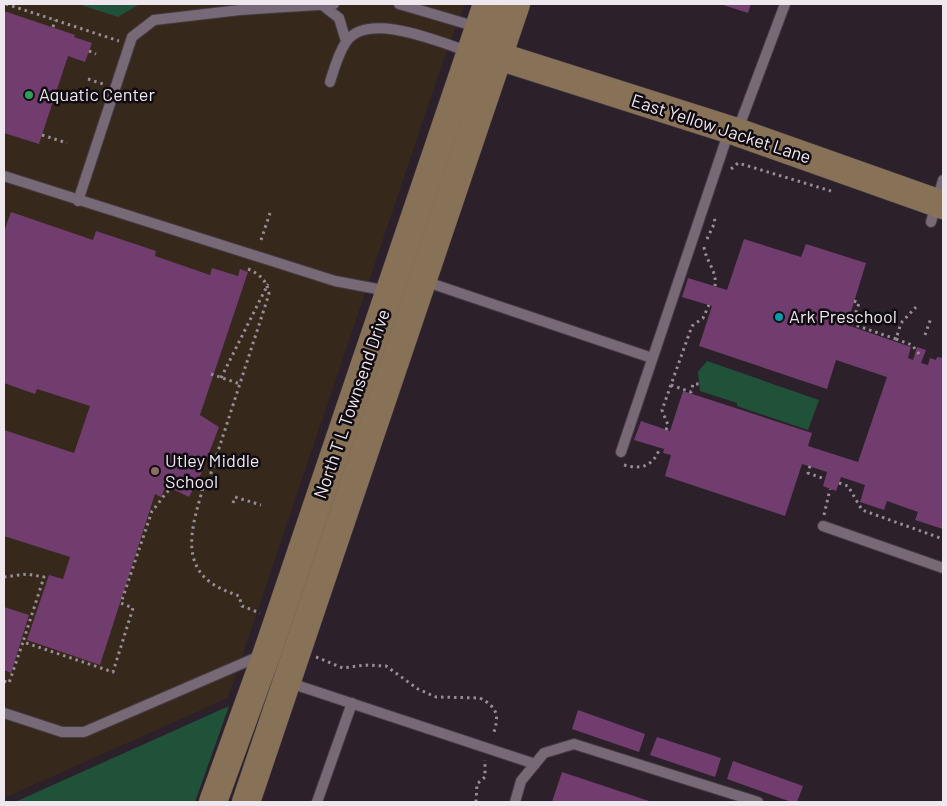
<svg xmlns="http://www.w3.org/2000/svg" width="947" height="806" font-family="Barlow,sans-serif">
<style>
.education{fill:#36291c}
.green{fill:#20523a}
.building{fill:#713c6e}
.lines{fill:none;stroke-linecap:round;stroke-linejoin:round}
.lane-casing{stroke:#443b43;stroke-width:12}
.secondary-casing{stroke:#443b43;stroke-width:29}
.path{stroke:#978d96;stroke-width:3;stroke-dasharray:2.5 4;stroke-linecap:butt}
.lane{stroke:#776976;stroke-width:10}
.secondary{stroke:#877157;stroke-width:28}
.leisure-dot{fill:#2e9e5b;stroke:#110c11;stroke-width:2}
.culture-dot{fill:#0f9aa8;stroke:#110c11;stroke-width:2}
.education-dot{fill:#8d6e63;stroke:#110c11;stroke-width:2}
.labels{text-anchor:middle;stroke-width:5;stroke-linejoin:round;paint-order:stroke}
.poi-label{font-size:18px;fill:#efe7ee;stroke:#110c11;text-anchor:start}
.street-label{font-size:18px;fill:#efe7ee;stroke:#110c11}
</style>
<rect width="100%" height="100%" fill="#2c202b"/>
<polygon class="education" points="4,4 465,4 448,47 228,698 4,798"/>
<g class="green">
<polygon points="78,4 140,4 118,17"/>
<polygon points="707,361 819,400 808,430 737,406 737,403 700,391 698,372"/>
<polygon points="229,706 195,802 15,802"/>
</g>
<g class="building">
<polygon points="720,4 751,4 748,13"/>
<polygon points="4,11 75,35 74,37 92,43 85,62 68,56 39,144 4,133"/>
<polygon points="11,212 93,240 96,231 156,251 155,256 210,275 212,268 238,276 240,269 248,272 200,415 219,427 201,474 189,497 166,486 161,497 155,494 100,665 27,640 49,575 63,579 70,557 4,536 4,430 74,453 90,406 37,389 35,394 4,383 4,232"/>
<polygon points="744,239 801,257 806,244 866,263 847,325 911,347 908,358 913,360 917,347 926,350 921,363 928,365 930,358 936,360 937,357 943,358 943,529 915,520 918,512 887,501 884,510 860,502 865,485 841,477 836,491 823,486 827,472 802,464 785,516 665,476 671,455 663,453 664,449 634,440 641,421 670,431 683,391 812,433 808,446 858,462 887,377 836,360 827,389 699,346 712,306 682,297 688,278 727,290"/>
<polygon points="4,607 29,615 11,673 4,670"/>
<polygon points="578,710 645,734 639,752 572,729"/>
<polygon points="657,737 721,758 715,777 650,755"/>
<polygon points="733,761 803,786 797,802 791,802 727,779"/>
<polygon points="562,772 652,802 552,802"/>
</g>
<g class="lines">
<g class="lane-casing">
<g id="lane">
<polyline points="321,4 339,18 346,41"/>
<polyline points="399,4 477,27"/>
<path d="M330,82C334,69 338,54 346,42C368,10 441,43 470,52"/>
<polyline points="737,132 785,4"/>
<polyline points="4,176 335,281 388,291"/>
<polyline points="78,201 132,37 154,20 240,10 334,4"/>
<polyline points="931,222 943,180"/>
<polyline points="424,281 652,358"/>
<polyline points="621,452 729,131"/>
<polyline points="823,526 943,568"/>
<polyline points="287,682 535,764"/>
<polyline points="4,713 62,732 84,732 262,655"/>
<polyline points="317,802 352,703"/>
<polyline points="515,802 521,781 544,753 574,744 758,802"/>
</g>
</g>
<g class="secondary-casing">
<g id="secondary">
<polyline points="498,56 737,132 943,205"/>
<polyline points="213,802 267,653 487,4"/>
<polyline points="246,802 516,4"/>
</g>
</g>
<g class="path">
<polyline points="6,4 119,41"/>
<polyline points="53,27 55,20"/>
<polyline points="89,51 96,54"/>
<polyline points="88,79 103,84"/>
<polyline points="42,135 67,143"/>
<polyline points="731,169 738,163 831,191"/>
<polyline points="707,239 715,222 714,217"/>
<polyline points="261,240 271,210"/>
<path d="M704,247C706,262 717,270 715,286"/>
<path d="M248,269C260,274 267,281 269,294L209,479L204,484C196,515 178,558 210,582C219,589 229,592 239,596L242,606L260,613"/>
<polyline points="854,301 859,303 852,324 896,339 901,323 916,307"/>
<polyline points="925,335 931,318"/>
<polyline points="896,339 912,345 919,354"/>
<polyline points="211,374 240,384"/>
<polyline points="221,378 268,284"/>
<polyline points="671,385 691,392 693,384 700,384"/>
<polyline points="666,430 668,425 662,410 692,326 703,318 709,305"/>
<path d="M624,465C642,470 653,466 660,448"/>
<polyline points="810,466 808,473 825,479"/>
<polyline points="839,483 848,486 862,510 943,539"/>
<polyline points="195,486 202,490"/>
<polyline points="233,503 235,497 261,505"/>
<polyline points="824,515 830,489"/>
<polyline points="4,577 27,574 44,577 23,642"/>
<path d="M316,657L343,668L365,665L386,666L418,689L436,697L480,698C499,708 499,717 493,735"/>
<path d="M4,681L9,683L23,642L113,672L133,608L121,603L152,511C159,504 164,493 172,488"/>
<polyline points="476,802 477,784 485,777 485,760"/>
</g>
<use href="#lane" class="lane"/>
<use href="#secondary" class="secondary"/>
</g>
<circle class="leisure-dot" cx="29" cy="95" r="5"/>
<circle class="culture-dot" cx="779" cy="317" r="5"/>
<circle class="education-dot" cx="155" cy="471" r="5"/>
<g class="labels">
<g class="poi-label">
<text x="39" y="101">Aquatic Center</text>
<text x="789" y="323">Ark Preschool</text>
<text x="165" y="467">Utley Middle<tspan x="165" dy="21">School</tspan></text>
</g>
<g class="street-label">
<text transform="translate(721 129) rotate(18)" y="6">East Yellow Jacket Lane</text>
<text transform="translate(352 404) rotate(-71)" y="6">North T L Townsend Drive</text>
</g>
</g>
<rect width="947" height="806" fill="none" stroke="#efe7ee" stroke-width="10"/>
</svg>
